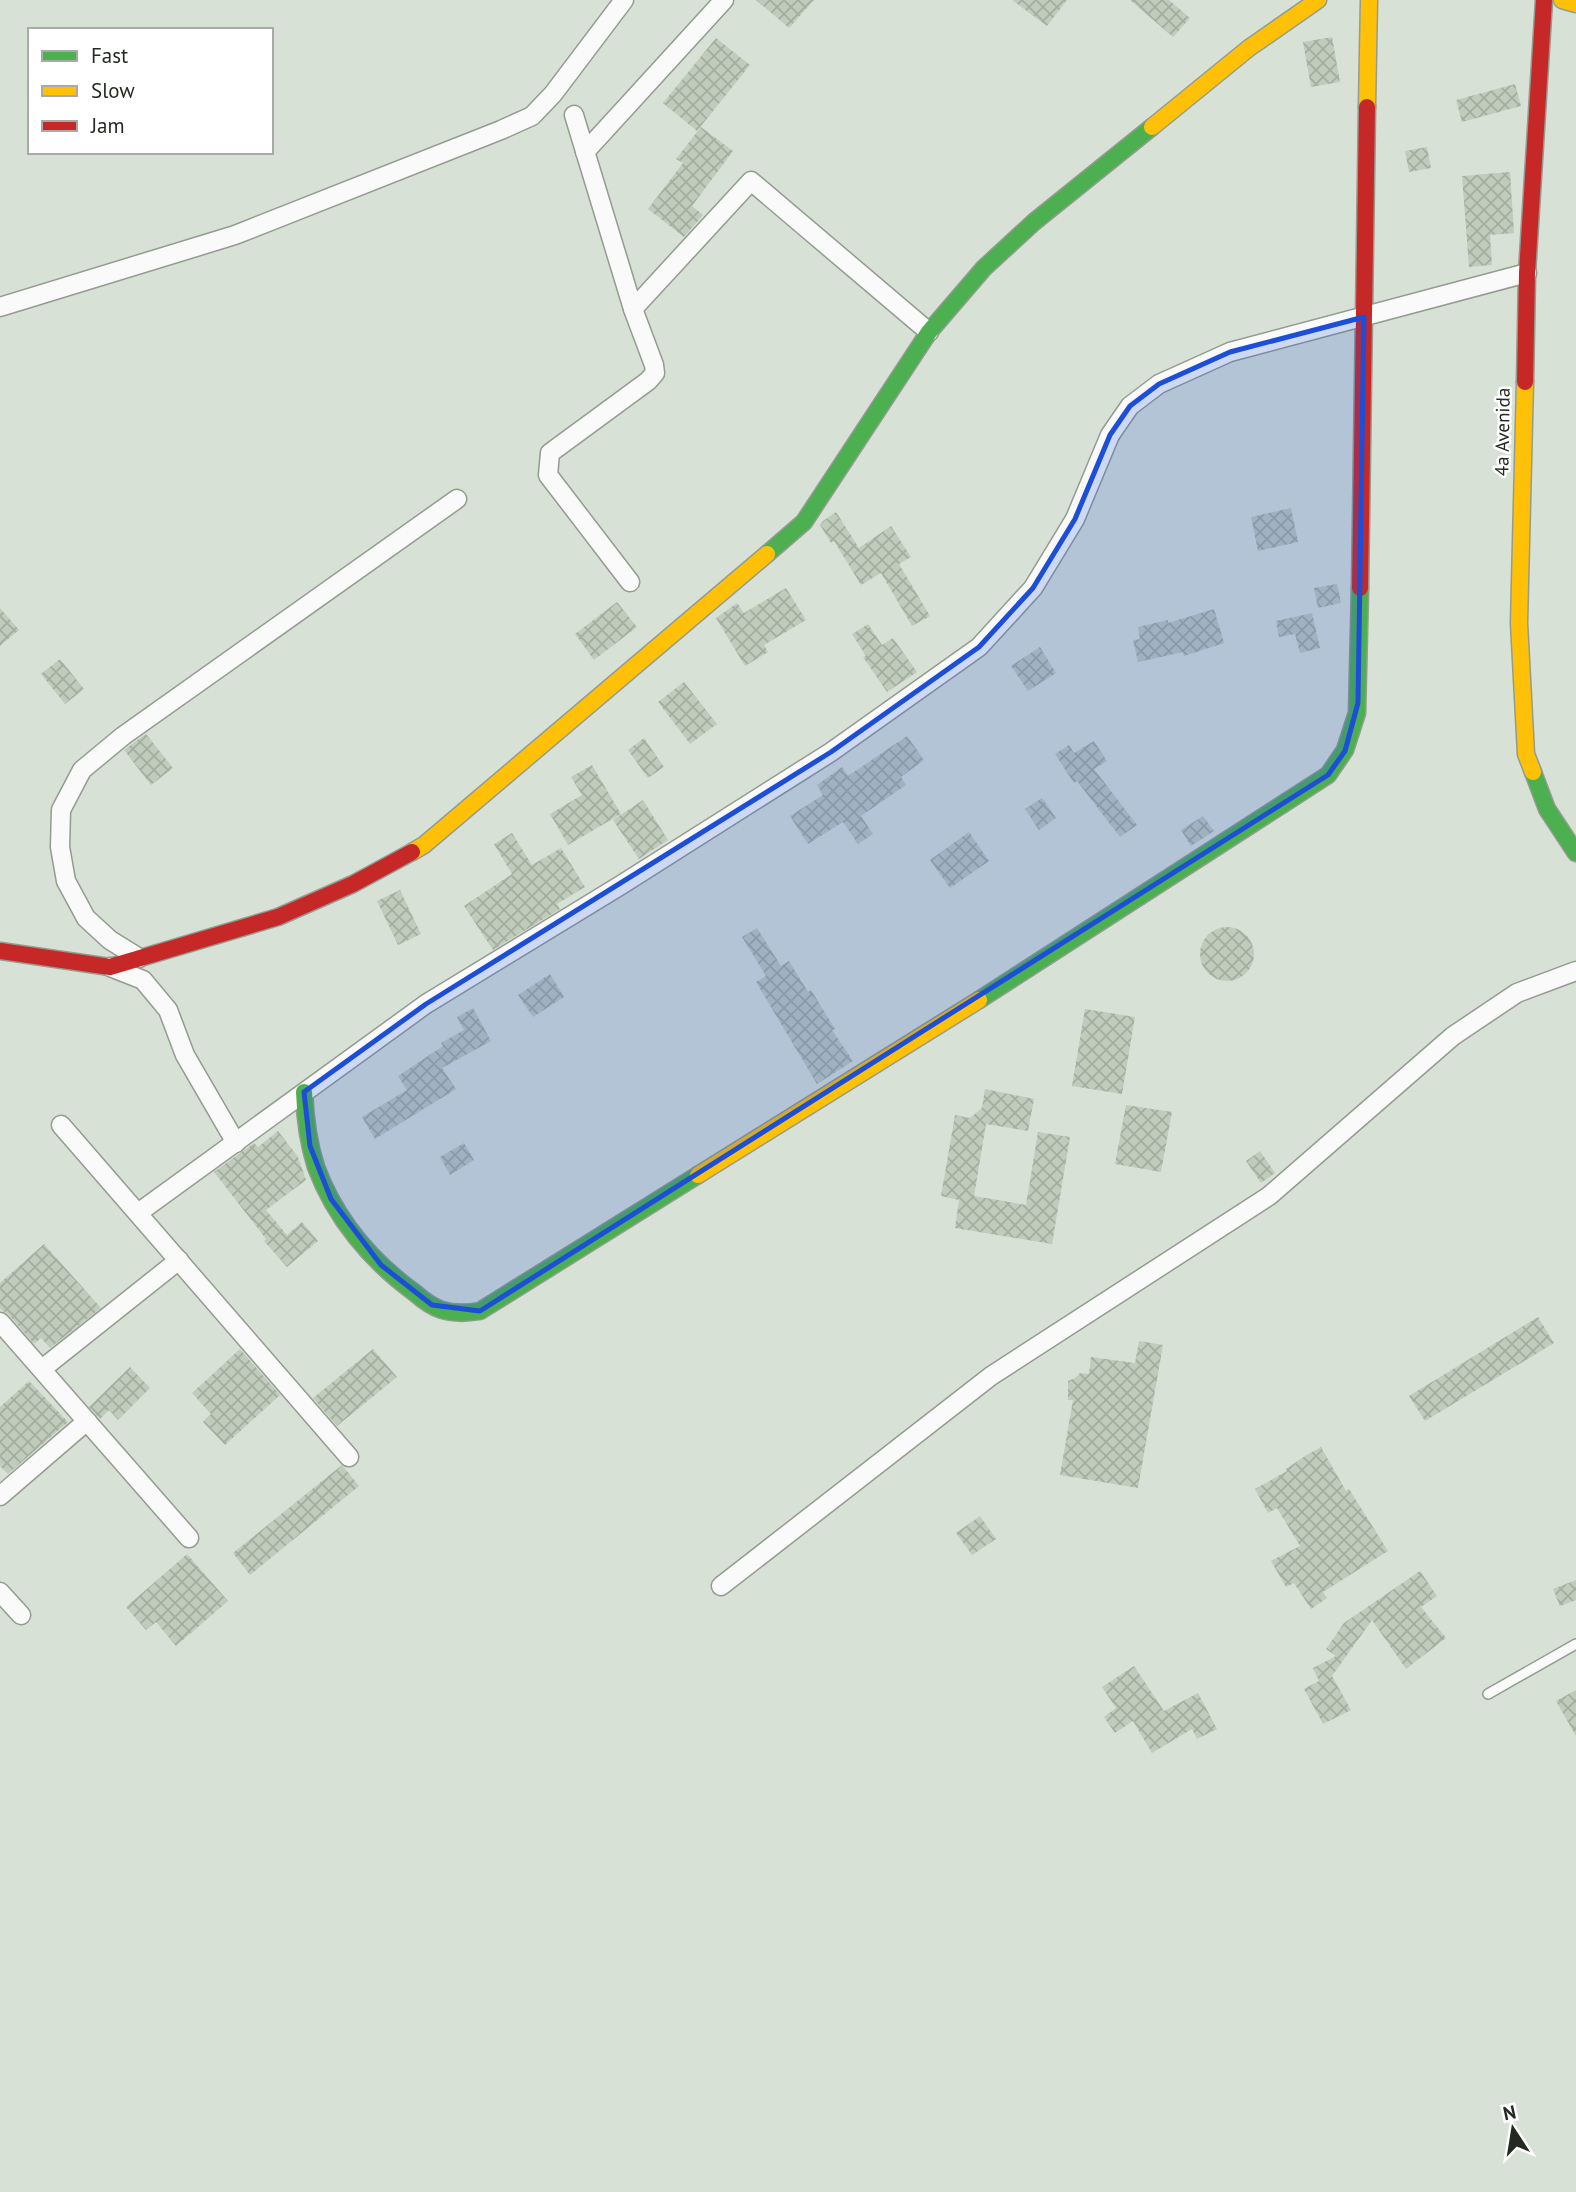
<svg xmlns="http://www.w3.org/2000/svg" width="1576" height="2192" font-family="'PT Sans',sans-serif">
<style>
.building{fill:url(#building-cross-hatch)}
.lines{fill:none;stroke-linecap:round;stroke-linejoin:round}
.lane-casing{stroke:#949b91;stroke-width:12}
.street-casing{stroke:#949b91;stroke-width:21}
.fast-casing{stroke:#949b91;stroke-width:19}
.slow-casing{stroke:#949b91;stroke-width:19}
.jam-casing{stroke:#949b91;stroke-width:19}
.lane{stroke:#f9faf9;stroke-width:9}
.street{stroke:#f9faf9;stroke-width:18}
.fast{stroke:#4caf50;stroke-width:16}
.slow{stroke:#ffc107;stroke-width:16}
.jam{stroke:#c62828;stroke-width:16}
.marked{fill:#1d4ed8;fill-opacity:0.2;stroke:#1d4ed8;stroke-width:5;stroke-linejoin:round}
.labels{text-anchor:middle;stroke-width:5;stroke-linejoin:round;paint-order:stroke}
.street-label{font-size:19px;fill:#242a21;stroke:#fff}
</style>
<defs>
<pattern id="building-cross-hatch" width="8" height="8" patternUnits="userSpaceOnUse" patternTransform="scale(1.75)"><rect width="8" height="8" fill="#bfcbbb"/><path d="M0 0l8 8M0 8l8-8" fill="none" stroke="#a4aea0"/></pattern>
</defs>
<rect width="100%" height="100%" fill="#d8e1d5"/>
<g class="building">
<polygon points="756,0 814,0 789,28"/>
<polygon points="1012,0 1067,0 1047,26"/>
<polygon points="1130,0 1169,0 1190,18 1173,37"/>
<polygon points="1332,37 1340,82 1311,87 1303,42"/>
<polygon points="716,38 750,65 697,131 663,103"/>
<polygon points="1515,84 1521,106 1462,122 1456,100"/>
<polygon points="701,127 733,151 692,206 703,215 684,237 648,209 683,163 676,159"/>
<polygon points="1427,147 1431,168 1409,172 1405,151"/>
<polygon points="1510,172 1514,233 1490,235 1492,265 1469,267 1462,176"/>
<polygon points="1291,508 1298,542 1258,551 1251,517"/>
<polygon points="836,512 859,548 891,526 911,557 899,564 930,616 912,626 881,573 861,585 834,541 831,543 820,525 823,521"/>
<polygon points="1337,584 1341,603 1318,608 1314,588"/>
<polygon points="786,588 806,620 764,645 768,652 745,666 716,618 737,603 744,613"/>
<polygon points="617,602 637,627 594,660 575,634"/>
<polygon points="0,608 19,630 0,646"/>
<polygon points="1214,609 1224,643 1184,656 1183,652 1138,662 1133,640 1140,639 1138,627 1168,620 1168,623"/>
<polygon points="1312,613 1320,648 1300,653 1295,634 1279,637 1276,621"/>
<polygon points="868,624 882,645 893,638 917,672 887,692 863,657 866,656 852,634"/>
<polygon points="1040,647 1056,673 1028,691 1011,666"/>
<polygon points="60,659 84,689 65,704 41,674"/>
<polygon points="684,682 717,724 690,744 658,702"/>
<polygon points="146,734 173,768 151,785 124,750"/>
<polygon points="907,736 924,760 901,777 906,785 861,816 873,834 858,844 843,822 808,844 790,816 823,795 817,785 842,767 848,776"/>
<polygon points="644,738 664,767 648,778 628,750"/>
<polygon points="1094,741 1107,761 1094,769 1137,825 1120,837 1077,781 1074,783 1055,754 1069,745 1074,753"/>
<polygon points="592,765 621,814 568,845 550,814 582,795 571,777"/>
<polygon points="1042,798 1056,818 1039,830 1025,809"/>
<polygon points="643,800 668,840 639,859 613,820"/>
<polygon points="1203,816 1214,831 1191,846 1181,830"/>
<polygon points="969,832 989,861 950,888 930,860"/>
<polygon points="512,833 532,865 561,848 585,887 557,904 560,909 493,950 464,906 512,874 494,844"/>
<polygon points="400,890 421,934 398,945 377,901"/>
<circle cx="1227" cy="954" r="27"/>
<polygon points="757,928 781,966 789,961 808,992 811,990 835,1029 832,1030 853,1061 817,1084 756,982 766,976 742,937"/>
<polygon points="550,974 564,997 533,1017 518,995"/>
<polygon points="473,1008 491,1041 442,1068 456,1089 375,1139 362,1117 407,1090 398,1076 443,1046 441,1043 464,1030 457,1017"/>
<polygon points="1085,1009 1135,1017 1122,1094 1072,1086"/>
<polygon points="985,1089 1034,1099 1028,1131 986,1124 974,1196 1026,1205 1038,1132 1070,1137 1052,1244 955,1228 959,1200 941,1196 955,1115 970,1118 982,1108"/>
<polygon points="1126,1105 1172,1112 1161,1172 1115,1164"/>
<polygon points="278,1131 298,1157 306,1180 266,1210 287,1235 302,1222 318,1241 287,1267 264,1241 266,1239 214,1172 254,1143 258,1147"/>
<polygon points="464,1143 474,1160 450,1175 440,1157"/>
<polygon points="1260,1151 1275,1173 1261,1183 1246,1161"/>
<polygon points="44,1244 101,1308 50,1348 41,1338 34,1344 9,1315 0,1309 0,1283"/>
<polygon points="1538,1317 1554,1343 1425,1421 1409,1396"/>
<polygon points="1139,1341 1163,1345 1138,1488 1060,1475 1073,1400 1068,1400 1068,1381 1075,1378 1080,1373 1089,1374 1091,1357 1135,1363"/>
<polygon points="240,1349 280,1395 225,1445 203,1422 211,1414 192,1393"/>
<polygon points="373,1349 397,1377 337,1426 313,1398"/>
<polygon points="130,1367 150,1388 118,1420 109,1410 100,1419 89,1407"/>
<polygon points="29,1381 68,1422 8,1474 0,1466 0,1407"/>
<polygon points="1321,1447 1346,1491 1349,1489 1388,1551 1323,1592 1327,1598 1311,1609 1294,1583 1286,1587 1271,1561 1300,1546 1277,1508 1268,1513 1255,1489 1287,1471 1286,1469 1305,1456"/>
<polygon points="342,1465 359,1486 250,1575 233,1553"/>
<polygon points="980,1516 996,1539 972,1555 956,1533"/>
<polygon points="187,1554 228,1601 176,1646 156,1622 146,1630 126,1607"/>
<polygon points="1420,1571 1437,1596 1421,1607 1446,1638 1406,1669 1372,1620 1332,1676 1351,1710 1323,1724 1304,1689 1319,1681 1313,1668 1336,1656 1326,1649 1344,1623"/>
<polygon points="1576,1580 1576,1600 1560,1606 1553,1589"/>
<polygon points="1134,1666 1164,1711 1198,1693 1217,1729 1197,1739 1192,1729 1152,1753 1133,1721 1115,1733 1104,1717 1116,1708 1102,1687"/>
<polygon points="1576,1690 1576,1736 1556,1701"/>
</g>
<g class="lines">
<g class="lane-casing">
<polyline id="lane" points="1488,1694 1576,1644"/>
</g>
<g class="street-casing">
<g id="street">
<polyline points="574,115 633,309 654,365 655,373 648,381 550,453 548,475 630,582"/>
<polyline points="585,152 724,0"/>
<polyline points="0,307 235,235 501,130 532,116 553,94 624,0"/>
<polyline points="633,309 751,181 929,332"/>
<polyline points="139,958 110,940 86,918 66,881 60,847 61,810 82,770 123,736 457,499"/>
<polyline points="110,967 143,980 168,1010 185,1055 236,1143"/>
<polyline points="61,1125 349,1457"/>
<polyline points="138,1213 426,1004 621,885 831,752 979,647 1033,588 1075,519 1110,435 1130,406 1159,384 1230,352 1527,273"/>
<polyline points="0,1322 189,1538"/>
<polyline points="42,1369 179,1260"/>
<polyline points="0,1496 87,1421"/>
<polyline points="721,1586 991,1376 1269,1196 1453,1036 1517,993 1576,971"/>
<polyline points="0,1592 21,1615"/>
</g>
</g>
<g class="fast-casing">
<g id="fast">
<polyline points="767,554 804,522 929,332 984,268 1034,222 1152,127"/>
<polyline points="1533,772 1547,809 1576,853"/>
<polyline points="979,1000 1328,775 1345,750 1357,713 1360,588"/>
<path d="M304,1092C305,1118 308,1142 316,1167C335,1218 371,1261 415,1293C423,1300 432,1307 442,1310C455,1314 468,1313 480,1311L698,1175"/>
</g>
</g>
<g class="slow-casing">
<g id="slow">
<polyline points="1562,0 1576,4"/>
<polyline points="1367,107 1369,0"/>
<polyline points="1152,127 1249,48 1318,0"/>
<polyline points="1525,382 1519,623 1526,754 1533,772"/>
<polyline points="412,852 424,845 767,554"/>
<polyline points="698,1175 979,1000"/>
</g>
</g>
<g class="jam-casing">
<g id="jam">
<polyline points="1525,382 1527,273 1544,0"/>
<polyline points="1360,588 1367,107"/>
<polyline points="0,951 110,967 278,917 353,884 412,852"/>
</g>
</g>
<use href="#lane" class="lane"/>
<use href="#street" class="street"/>
<use href="#fast" class="fast"/>
<use href="#slow" class="slow"/>
<use href="#jam" class="jam"/>
</g>
<path class="marked" d="M1364,317L1358,703L1345,751L1328,775L480,1311L432,1305L381,1265L331,1199L310,1146L304,1092L426,1004L831,752L979,647L1033,588L1075,519L1110,435L1130,406L1159,384L1230,352Z"/>
<g class="labels">
<g class="street-label">
<text transform="translate(1502 432) rotate(-89)" y="7">4a Avenida</text>
</g>
</g>
<rect x="28" y="28" width="245" height="126" fill="#ffffff" stroke="#a7aaa6" stroke-width="2"/>
<rect x="42" y="51" width="35" height="10" fill="#4caf50" stroke="#a7aaa6" stroke-width="2"/>
<text x="91" y="63" font-size="21" fill="#242a21">Fast</text>
<rect x="42" y="86" width="35" height="10" fill="#ffc107" stroke="#a7aaa6" stroke-width="2"/>
<text x="91" y="98" font-size="21" fill="#242a21">Slow</text>
<rect x="42" y="121" width="35" height="10" fill="#c62828" stroke="#a7aaa6" stroke-width="2"/>
<text x="91" y="133" font-size="21" fill="#242a21">Jam</text>
<g transform="translate(1513 2129) rotate(348)" stroke="#ffffff" stroke-width="5" paint-order="stroke">
<path d="M0-5L12 26L0 18L-12 26Z" fill="#242a21"/>
<text y="-10" font-size="19" font-weight="bold" text-anchor="middle" fill="#242a21">N</text>
</g>
</svg>
